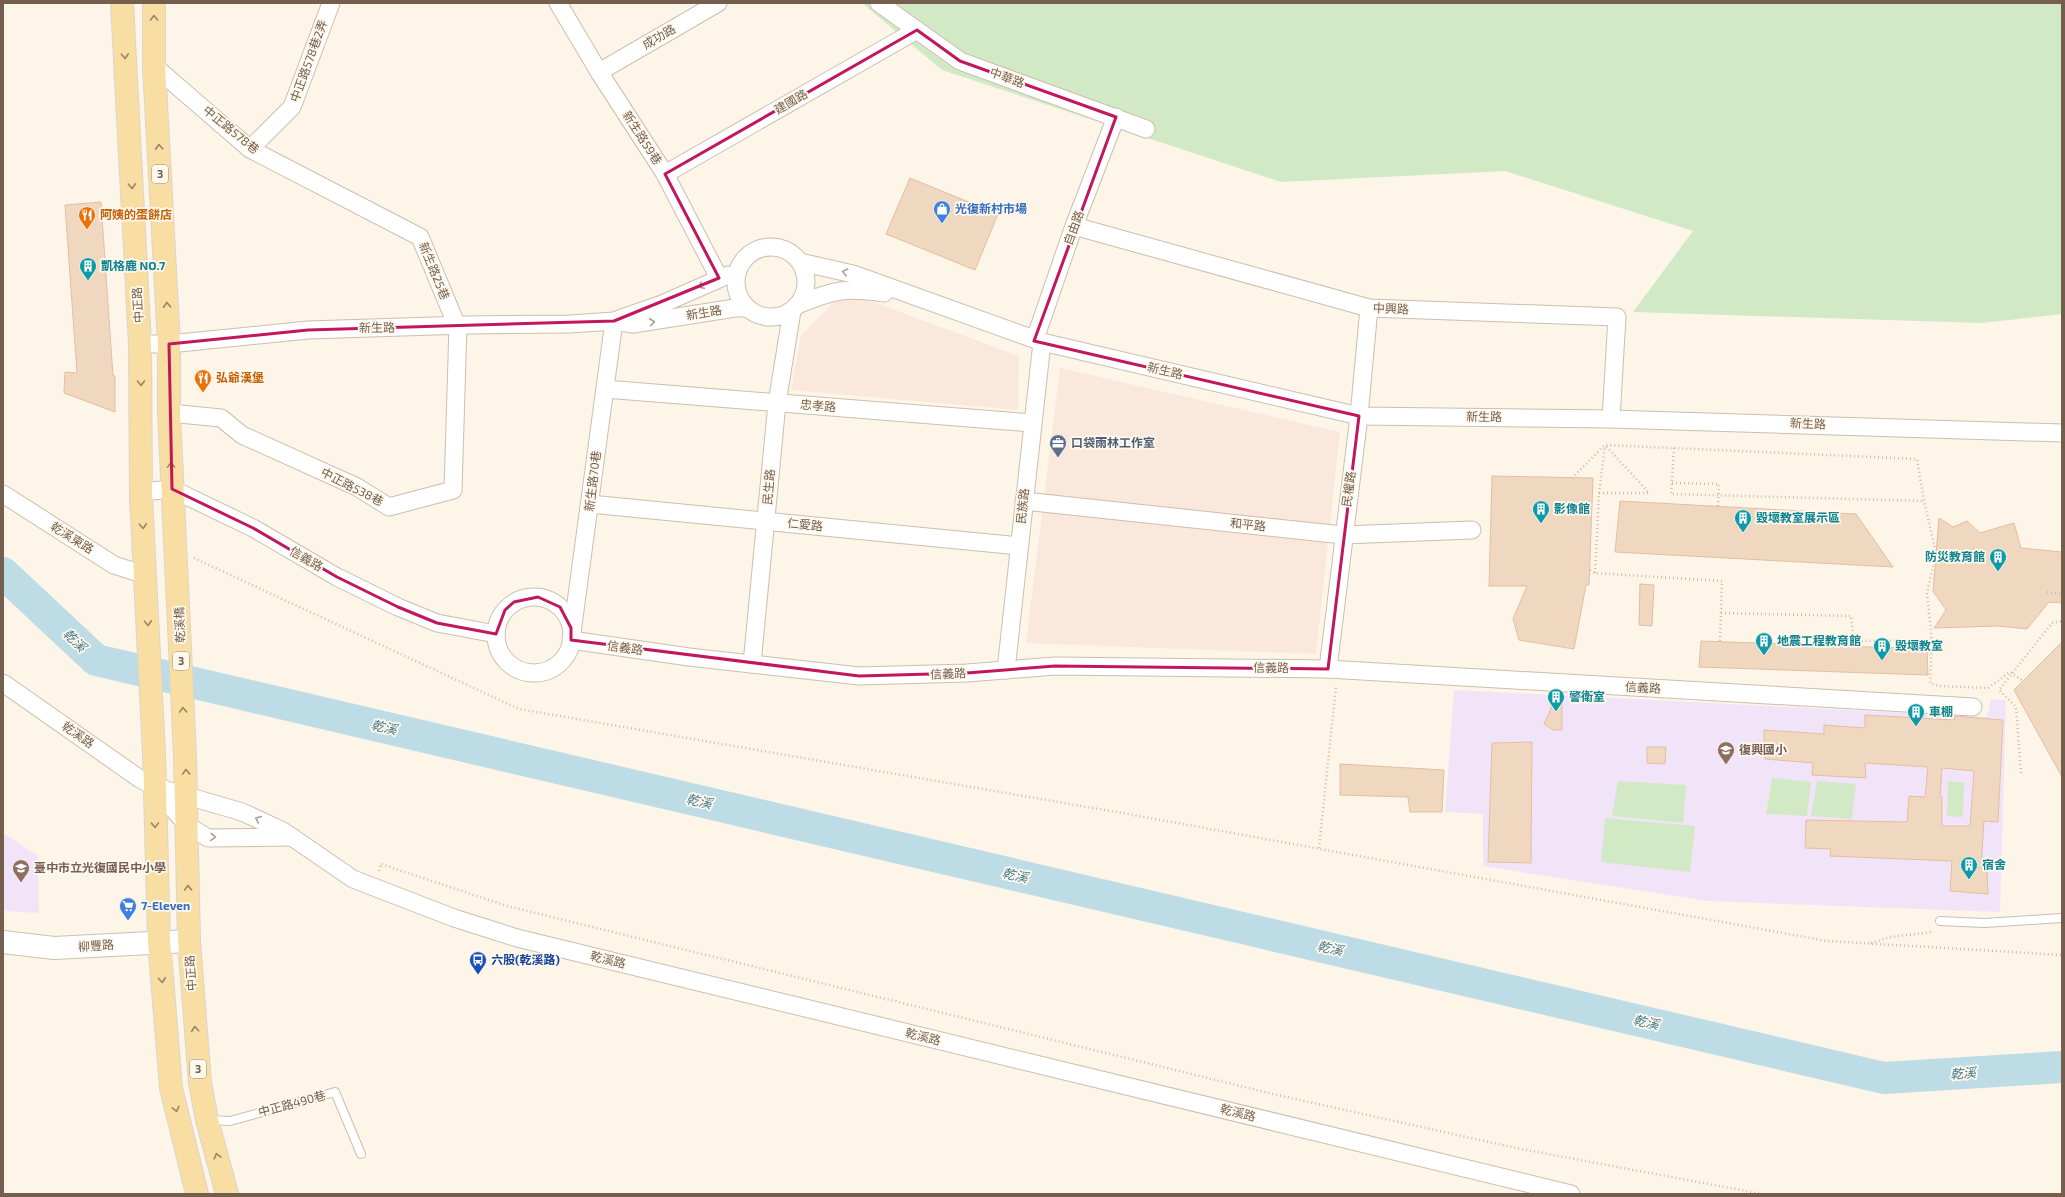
<svg xmlns="http://www.w3.org/2000/svg" width="2065" height="1197" font-family="'Exo 2','Noto Sans TC',sans-serif">
<style>
.commercial{fill:#fbe8dc}
.education{fill:#f2e4f8}
.green{fill:#d2e9c6}
.lines{fill:none;stroke-linecap:round;stroke-linejoin:round}
.river{stroke:#bddce5;stroke-width:32}
.building{fill:#f0d7c0;stroke:#e2bfa1;fill-rule:evenodd}
.lane-casing{stroke:#cebeae;stroke-width:10}
.street-casing{stroke:#cebeae;stroke-width:19}
.secondary-casing{stroke:#d0bfac;stroke-width:24}
.primary-casing{stroke:#dbd5d1;stroke-width:24}
.path{stroke:#d6baa3;stroke-width:2.5;stroke-dasharray:1 3;stroke-linecap:butt}
.lane{stroke:#fff;stroke-width:8}
.street{stroke:#fff;stroke-width:17}
.secondary{stroke:#fff;stroke-width:22}
.primary{stroke:#f8dea3;stroke-width:22}
.path-bridge{stroke:#d6baa3;stroke-width:2.5;stroke-dasharray:1 3;stroke-linecap:butt}
.oneway{stroke:#9c8467}
.oneway2{stroke:#ac9e94}
.marked{fill:none;stroke:#c2185b;stroke-width:3;stroke-linejoin:round}
.labels{text-anchor:middle;stroke-width:3.5;stroke-linejoin:round;paint-order:stroke}
.shield{fill:#fef9ee;stroke:#9e8c7d;stroke-width:1}
.shield-label{font-size:11px;font-weight:bold;fill:#755e4d}
.street-label{font-size:12px;fill:#755e4d;stroke:#fef9ee}
.shop-label{font-size:12px;font-weight:bold;fill:#366cbe;stroke:#fef9ee;text-anchor:start}
.food-label{font-size:12px;font-weight:bold;fill:#c56008;stroke:#fef9ee;text-anchor:start}
.culture-label{font-size:12px;font-weight:bold;fill:#0d838f;stroke:#fef9ee;text-anchor:start}
.service-label{font-size:12px;font-weight:bold;fill:#4e5e75;stroke:#fef9ee;text-anchor:start}
.education-label{font-size:12px;font-weight:bold;fill:#785e54;stroke:#fef9ee;text-anchor:start}
.transit-label{font-size:12px;font-weight:bold;fill:#164399;stroke:#fef9ee;text-anchor:start}
.water-label{font-size:13px;font-style:italic;fill:#477988;stroke:#fef9ee}
</style>
<rect width="100%" height="100%" fill="#fcf5e8"/>
<g class="commercial">
<polygon points="860,297 1019,356 1018,410 791,390 801,336 834,302"/>
<polygon points="1060,368 1340,432 1316,654 1026,643"/>
</g>
<g class="education">
<polygon points="1454,690 1987,717 1991,699 2006,700 2000,912 1708,901 1483,866 1483,814 1445,812"/>
<polygon points="3,833 38,856 39,913 3,911"/>
</g>
<g class="green">
<polygon points="862,3 2062,3 2062,314 1982,323 1633,312 1693,231 1505,171 1281,182 942,70"/>
<polygon points="1772,778 1811,782 1807,816 1766,814"/>
<polygon points="1618,781 1686,785 1683,823 1612,816"/>
<polygon points="1817,781 1856,784 1852,819 1811,816"/>
<polygon points="1948,781 1964,783 1963,817 1947,816"/>
<polygon points="1605,818 1695,826 1690,872 1601,862"/>
</g>
<g class="lines">
<polyline class="river" points="3,573 96,660 1884,1078 2062,1067"/>
</g>
<g class="building">
<polygon points="910,178 998,214 975,270 886,234"/>
<polygon points="101,202 113,376 115,376 115,412 64,393 65,372 77,373 65,205"/>
<polygon points="1492,476 1593,478 1589,585 1586,585 1574,649 1519,640 1513,619 1527,586 1489,586"/>
<polygon points="1620,501 1856,514 1893,567 1615,552"/>
<polygon points="1939,518 1953,527 1967,521 1980,533 2014,523 2021,548 2062,552 2062,603 2049,602 2027,629 1998,626 1934,628 1946,610 1933,591"/>
<polygon points="1640,584 1654,585 1652,626 1639,625"/>
<polygon points="1701,641 1927,649 1928,675 1699,667"/>
<polygon points="2062,642 2062,777 2014,690"/>
<polygon points="1558,693 1562,693 1562,730 1553,730 1544,724"/>
<path d="M1865,715L1954,720L1955,716L2003,720L1998,822L1984,821L1981,868L1987,869L1988,894L1950,891L1952,861L1830,856L1831,849L1805,848L1806,820L1907,822L1909,796L1925,797L1928,767L1865,763L1866,778L1812,775L1813,763L1765,759L1764,730L1824,734V725L1865,728ZM1942,768L1974,771L1970,826H1942V797H1940Z"/>
<polygon points="1532,742 1531,863 1488,862 1492,743"/>
<polygon points="1647,747 1666,747 1665,764 1647,763"/>
<polygon points="1340,764 1444,770 1442,812 1410,812 1408,797 1340,795"/>
</g>
<g class="lines">
<g class="lane-casing">
<g id="lane">
<polyline points="1940,921 1984,923 2062,918"/>
<polyline points="209,1120 230,1121 335,1092 361,1154"/>
</g>
</g>
<g class="street-casing">
<g id="street">
<polyline points="558,3 599,72 665,174 719,278"/>
<polyline points="879,3 960,61 1146,129"/>
<polyline points="154,66 250,149 420,237 457,326"/>
<polyline points="599,72 718,3"/>
<polyline points="250,149 292,107 331,3"/>
<polyline points="665,174 917,30"/>
<polyline points="1074,226 1369,308 1617,317 1611,419"/>
<circle cx="771" cy="282" r="35"/>
<polyline points="800,262 853,274 1042,342 1359,416 1611,419 2062,433"/>
<path d="M800,304C833,290 848,287 884,293"/>
<polyline points="619,319 662,304 728,275"/>
<polyline points="614,321 571,640 689,657 859,676 967,673 1055,666 1328,669 1973,707"/>
<polyline points="1035,339 1074,226 1116,117"/>
<polyline points="140,344 169,344 308,330 466,325 570,324 614,321 633,324 735,308 747,308"/>
<polyline points="605,389 1032,423"/>
<polyline points="169,413 221,418 242,435 357,487 389,507 453,490 458,325"/>
<polyline points="142,492 172,489 253,528 337,577 398,607 437,623 496,634"/>
<polyline points="3,494 114,565 145,575"/>
<polyline points="1024,501 1343,535 1472,530"/>
<polyline points="590,504 1019,546"/>
<circle cx="534" cy="635" r="38"/>
<polyline points="752,664 777,403 792,311"/>
<polyline points="1328,669 1359,416 1369,308"/>
<polyline points="1006,670 1042,342"/>
<polyline points="3,683 140,779 153,786 242,812 283,831 353,879 454,918 517,938 1571,1194"/>
<polyline points="153,786 187,825 208,838 292,837"/>
</g>
</g>
<g class="secondary-casing">
<polyline id="secondary" points="3,942 54,948 189,941"/>
</g>
<g class="primary-casing">
<g id="primary">
<polyline points="122,3 140,344 141,498 154,753 159,941 171,1088 197,1194"/>
<polyline points="154,3 154,66 169,344 169,413 185,756 189,941 200,1083 207,1120 227,1194"/>
</g>
</g>
<g class="path">
<polyline points="1674,448 1671,494 1924,501"/>
<polyline points="1572,478 1605,445 1917,459 1924,501 1936,553 1927,593 1932,640"/>
<polyline points="1599,493 1649,493 1605,445"/>
<polyline points="194,558 519,709 1122,813 1827,941 2062,955"/>
<polyline points="1590,570 1595,573 1722,581 1720,641"/>
<polyline points="1595,573 1599,493 1605,446"/>
<polyline points="2047,592 2062,594"/>
<polyline points="1721,613 1851,616 1854,641"/>
<polyline points="2052,623 2062,621"/>
<polyline points="1830,645 1854,641 1932,640 1930,683 1939,686 1988,688 2010,672 2023,681"/>
<polyline points="1319,848 1336,686"/>
<polyline points="379,871 381,864 507,906 1273,1094 1516,1148 1762,1194"/>
<polyline points="1871,943 1890,937 1933,932"/>
</g>
<use href="#lane" class="lane"/>
<use href="#street" class="street"/>
<use href="#secondary" class="secondary"/>
<use href="#primary" class="primary"/>
<g class="path-bridge">
<polyline points="1672,483 1719,484 1718,506"/>
<polyline points="2021,773 2016,707 1999,690 2052,623"/>
</g>
</g>
<defs><path id="oneway-chevron" d="M-2-3.5L2.5 0L-2 3.5" fill="none" stroke-width="1.6" stroke-linecap="round" stroke-linejoin="round"/></defs>
<g class="oneway">
<use href="#oneway-chevron" transform="translate(154 18) rotate(-90)"/>
<use href="#oneway-chevron" transform="translate(125 56) rotate(87)"/>
<use href="#oneway-chevron" transform="translate(159 147) rotate(-93)"/>
<use href="#oneway-chevron" transform="translate(132 186) rotate(87)"/>
<use href="#oneway-chevron" transform="translate(167 305) rotate(-93)"/>
<use href="#oneway-chevron" transform="translate(141 383) rotate(89)"/>
<use href="#oneway-chevron" transform="translate(171 465) rotate(-92)"/>
<use href="#oneway-chevron" transform="translate(143 526) rotate(87)"/>
<use href="#oneway-chevron" transform="translate(148 623) rotate(87)"/>
<use href="#oneway-chevron" transform="translate(183 710) rotate(-92)"/>
<use href="#oneway-chevron" transform="translate(186 772) rotate(-92)"/>
<use href="#oneway-chevron" transform="translate(155 825) rotate(88)"/>
<use href="#oneway-chevron" transform="translate(188 888) rotate(-92)"/>
<use href="#oneway-chevron" transform="translate(162 980) rotate(85)"/>
<use href="#oneway-chevron" transform="translate(195 1029) rotate(-95)"/>
<use href="#oneway-chevron" transform="translate(176 1109) rotate(76)"/>
<use href="#oneway-chevron" transform="translate(217 1156) rotate(-105)"/>
</g>
<g class="oneway2">
<use href="#oneway-chevron" transform="translate(845 272) rotate(-168)"/>
<use href="#oneway-chevron" transform="translate(701 286) rotate(155)"/>
<use href="#oneway-chevron" transform="translate(652 322) rotate(-7)"/>
<use href="#oneway-chevron" transform="translate(258 819) rotate(-156)"/>
<use href="#oneway-chevron" transform="translate(213 837) rotate(4)"/>
</g>
<path class="marked" d="M917,30L960,61L1116,117L1034,341L1359,416L1328,669L1055,666L967,673L859,676L571,640V628L560,607L538,597L514,602L505,610L496,634L437,623L398,607L337,577L253,528L172,489L169,344L308,330L614,321L719,278L665,174Z"/>
<defs>
<g id="shop-pin" transform="scale(0.9)"><path d="M0 17L-7.5 6A9.5 9.5 0 1 1 7.5 6Z" fill="#3f7fe0" stroke="#fef9ee"/><path d="M-5-2.5h2.3a2.7 3.5 0 0 1 5.4 0H5L5.5 6h-11ZM-1.5-2.5h3a1.5 2.3 0 0 0-3 0Z" fill="#fff"/></g>
<g id="restaurant-pin" transform="scale(0.9)"><path d="M0 17L-7.5 6A9.5 9.5 0 1 1 7.5 6Z" fill="#e8710a" stroke="#fef9ee"/><path d="M-5-6h1v4h1v-4h1v4h1v-4h1v5L-1.5 .5V6h-2V.5L-5-1ZM5-6V6H3V1.5H1.5Q1.5-4 5-6Z" fill="#fff"/></g>
<g id="building-pin" transform="scale(0.9)"><path d="M0 17L-7.5 6A9.5 9.5 0 1 1 7.5 6Z" fill="#0f9aa8" stroke="#fef9ee"/><path d="M-4-6H4V6H1V3H-1V6H-4ZM-2.5-4.3h1.7v1.8h-1.7ZM.8-4.3h1.7v1.8H.8ZM-2.5-1h1.7V.8h-1.7ZM.8-1h1.7V.8H.8Z" fill="#fff"/></g>
<g id="office-pin" transform="scale(0.9)"><path d="M0 17L-7.5 6A9.5 9.5 0 1 1 7.5 6Z" fill="#5c6f8a" stroke="#fef9ee"/><path d="M-6-3h4V-5.5h4V-3h4V5H-6ZM-1-4.5V-3h2v-1.5ZM-6 0V1H6V0Z" fill="#fff"/></g>
<g id="school-pin" transform="scale(0.9)"><path d="M0 17L-7.5 6A9.5 9.5 0 1 1 7.5 6Z" fill="#8d6e63" stroke="#fef9ee"/><path d="M0-5L7-2L0 1L-7-2ZM-4 1L0 2.5L4 1V4Q0 6-4 4Z" fill="#fff"/></g>
<g id="supermarket-pin" transform="scale(0.9)"><path d="M0 17L-7.5 6A9.5 9.5 0 1 1 7.5 6Z" fill="#3f7fe0" stroke="#fef9ee"/><path d="M-6-5.5h2.5l.6 2H6L4.5 2H-2.5L-4.4-4H-6ZM-1.5 3.2a1.3 1.3 0 1 0 .1 0ZM3 3.2a1.3 1.3 0 1 0 .1 0Z" fill="#fff"/></g>
<g id="bus-pin" transform="scale(0.9)"><path d="M0 17L-7.5 6A9.5 9.5 0 1 1 7.5 6Z" fill="#1a4fb4" stroke="#fef9ee"/><path d="M-5-6H5V4H4V6H2V4H-2V6H-4V4H-5ZM-3.5-4V0h7V-4ZM-3.5 1.2v1.5H-2V1.2ZM2 1.2v1.5H3.5V1.2Z" fill="#fff"/></g>
</defs>
<g fill-rule="evenodd">
<use href="#shop-pin" x="942" y="209"/>
<use href="#restaurant-pin" x="87" y="215"/>
<use href="#building-pin" x="88" y="266"/>
<use href="#restaurant-pin" x="203" y="378"/>
<use href="#office-pin" x="1058" y="443"/>
<use href="#building-pin" x="1541" y="509"/>
<use href="#building-pin" x="1743" y="518"/>
<use href="#building-pin" x="1998" y="557"/>
<use href="#building-pin" x="1764" y="641"/>
<use href="#building-pin" x="1882" y="646"/>
<use href="#building-pin" x="1556" y="697"/>
<use href="#building-pin" x="1916" y="712"/>
<use href="#school-pin" x="1726" y="750"/>
<use href="#building-pin" x="1969" y="865"/>
<use href="#school-pin" x="21" y="868"/>
<use href="#supermarket-pin" x="128" y="906"/>
<use href="#bus-pin" x="478" y="960"/>
</g>
<g class="labels">
<g class="shield">
<rect x="152" y="165" width="16" height="18" rx="3"/>
<rect x="173" y="652" width="16" height="18" rx="3"/>
<rect x="190" y="1060" width="16" height="18" rx="3"/>
</g>
<g class="shield-label">
<text x="160" y="178">3</text>
<text x="181" y="665">3</text>
<text x="198" y="1073">3</text>
</g>
<g class="street-label">
<text transform="translate(659 37) rotate(-30)" y="4">成功路</text>
<text transform="translate(309 61) rotate(-70)" y="4">中正路578巷2弄</text>
<text transform="translate(1007 78) rotate(20)" y="4">中華路</text>
<text transform="translate(791 102) rotate(-30)" y="4">建國路</text>
<text transform="translate(231 130) rotate(39)" y="4">中正路578巷</text>
<text transform="translate(642 138) rotate(57)" y="4">新生路59巷</text>
<text transform="translate(1074 228) rotate(-70)" y="4">自由路</text>
<text transform="translate(434 271) rotate(68)" y="4">新生路25巷</text>
<text transform="translate(138 305) rotate(-93)" y="4">中正路</text>
<text transform="translate(1391 309) rotate(2)" y="4">中興路</text>
<text transform="translate(704 313) rotate(-10)" y="4">新生路</text>
<text transform="translate(377 328) rotate(-1)" y="4">新生路</text>
<text transform="translate(1165 371) rotate(13)" y="4">新生路</text>
<text transform="translate(818 406) rotate(5)" y="4">忠孝路</text>
<text transform="translate(1484 417) rotate(1)" y="4">新生路</text>
<text transform="translate(1808 424) rotate(2)" y="4">新生路</text>
<text transform="translate(593 481) rotate(-83)" y="4">新生路70巷</text>
<text transform="translate(352 487) rotate(27)" y="4">中正路538巷</text>
<text transform="translate(769 487) rotate(-85)" y="4">民生路</text>
<text transform="translate(1349 489) rotate(-82)" y="4">民權路</text>
<text transform="translate(1023 506) rotate(-84)" y="4">民族路</text>
<text transform="translate(805 525) rotate(6)" y="4">仁愛路</text>
<text transform="translate(1248 525) rotate(6)" y="4">和平路</text>
<text transform="translate(72 538) rotate(32)" y="4">乾溪東路</text>
<text transform="translate(306 559) rotate(30)" y="4">信義路</text>
<text transform="translate(180 625) rotate(-92)" y="4">乾溪橋</text>
<text transform="translate(625 648) rotate(8)" y="4">信義路</text>
<text transform="translate(1271 668) rotate(1)" y="4">信義路</text>
<text transform="translate(948 674) rotate(-2)" y="4">信義路</text>
<text transform="translate(1643 688) rotate(3)" y="4">信義路</text>
<text transform="translate(78 735) rotate(35)" y="4">乾溪路</text>
<text transform="translate(96 946) rotate(-4)" y="4">柳豐路</text>
<text transform="translate(608 960) rotate(14)" y="4">乾溪路</text>
<text transform="translate(191 973) rotate(-94)" y="4">中正路</text>
<text transform="translate(923 1037) rotate(14)" y="4">乾溪路</text>
<text transform="translate(292 1104) rotate(-15)" y="4">中正路490巷</text>
<text transform="translate(1238 1113) rotate(14)" y="4">乾溪路</text>
</g>
<g class="shop-label">
<text x="955" y="213">光復新村市場</text>
<text x="141" y="910">7-Eleven</text>
</g>
<g class="food-label">
<text x="100" y="219">阿姨的蛋餅店</text>
<text x="216" y="382">弘爺漢堡</text>
</g>
<g class="culture-label">
<text x="101" y="270">凱格鹿 NO.7</text>
<text x="1554" y="513">影像館</text>
<text x="1756" y="522">毀壞教室展示區</text>
<text x="1985" y="561" text-anchor="end">防災教育館</text>
<text x="1777" y="645">地震工程教育館</text>
<text x="1895" y="650">毀壞教室</text>
<text x="1569" y="701">警衛室</text>
<text x="1929" y="716">車棚</text>
<text x="1982" y="869">宿舍</text>
</g>
<g class="service-label">
<text x="1071" y="447">口袋雨林工作室</text>
</g>
<g class="education-label">
<text x="1739" y="754">復興國小</text>
<text x="34" y="872">臺中市立光復國民中小學</text>
</g>
<g class="transit-label">
<text x="491" y="964">六股(乾溪路)</text>
</g>
<g class="water-label">
<text transform="translate(75 640) rotate(43)" y="5">乾溪</text>
<text transform="translate(384 727) rotate(13)" y="5">乾溪</text>
<text transform="translate(699 801) rotate(13)" y="5">乾溪</text>
<text transform="translate(1015 875) rotate(13)" y="5">乾溪</text>
<text transform="translate(1330 948) rotate(13)" y="5">乾溪</text>
<text transform="translate(1646 1022) rotate(13)" y="5">乾溪</text>
<text transform="translate(1963 1073) rotate(-4)" y="5">乾溪</text>
</g>
</g>
<rect width="2065" height="1197" fill="none" stroke="#755e4d" stroke-width="8"/>
</svg>
